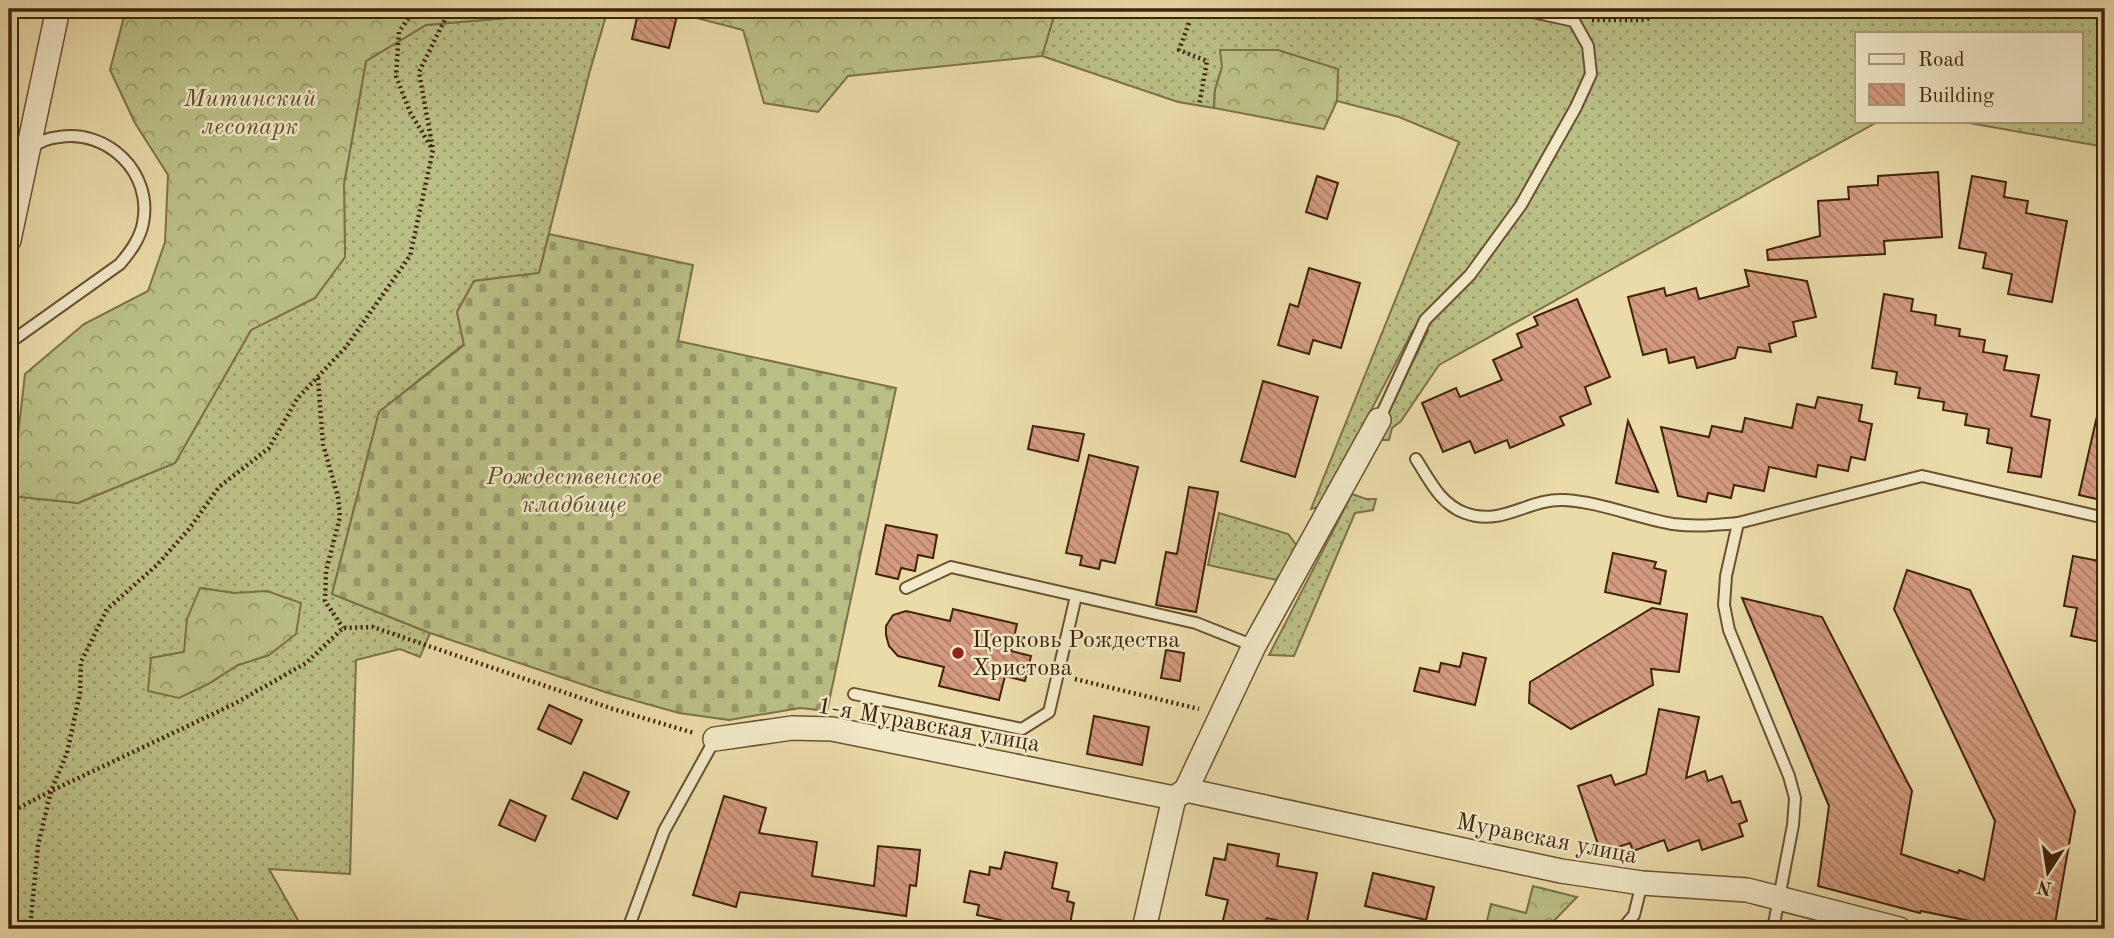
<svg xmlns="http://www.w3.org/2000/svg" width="2114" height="938" font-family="'Old Standard TT',serif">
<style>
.grass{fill:url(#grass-dots);stroke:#7d7148;stroke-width:2;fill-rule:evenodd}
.forest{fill:url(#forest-crowns);stroke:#7d7148;stroke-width:2}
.cemetery{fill:url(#cemetery-stones);stroke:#7d7148;stroke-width:2}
.building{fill:url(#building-back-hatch);stroke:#40230a;stroke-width:2}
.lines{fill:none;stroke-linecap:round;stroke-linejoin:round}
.lane-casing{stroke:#6a5132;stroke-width:14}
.street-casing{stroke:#6a5132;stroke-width:26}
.path{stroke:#40230a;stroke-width:4.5;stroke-dasharray:2 3.5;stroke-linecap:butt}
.lane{stroke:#f1e8c7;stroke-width:10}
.street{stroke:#f1e8c7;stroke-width:23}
.poi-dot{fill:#8f2418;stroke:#f1e8c7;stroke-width:2.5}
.labels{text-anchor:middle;stroke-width:5;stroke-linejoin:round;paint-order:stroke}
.park-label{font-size:24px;font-style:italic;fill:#5e4a29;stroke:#f1e8c7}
.poi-label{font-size:24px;fill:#40230a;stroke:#f1e8c7;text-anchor:start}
.street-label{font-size:24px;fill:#40230a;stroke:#f1e8c7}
</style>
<defs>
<pattern id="grass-dots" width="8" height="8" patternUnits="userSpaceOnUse" patternTransform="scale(1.75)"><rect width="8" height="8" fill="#babf86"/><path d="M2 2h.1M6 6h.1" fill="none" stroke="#999b6c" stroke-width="1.8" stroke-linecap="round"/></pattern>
<pattern id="forest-crowns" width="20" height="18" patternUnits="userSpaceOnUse" patternTransform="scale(1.75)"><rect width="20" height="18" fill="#babf86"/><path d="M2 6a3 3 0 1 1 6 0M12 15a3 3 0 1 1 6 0" fill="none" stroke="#999b6c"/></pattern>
<pattern id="cemetery-stones" width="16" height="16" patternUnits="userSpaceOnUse" patternTransform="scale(1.75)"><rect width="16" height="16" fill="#babf86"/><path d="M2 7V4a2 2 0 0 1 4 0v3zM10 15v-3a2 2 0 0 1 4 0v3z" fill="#999b6c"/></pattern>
<pattern id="building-back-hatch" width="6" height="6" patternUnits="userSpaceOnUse" patternTransform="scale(1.75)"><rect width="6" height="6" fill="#d39a7f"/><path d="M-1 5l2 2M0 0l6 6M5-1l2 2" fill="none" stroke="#ad7d66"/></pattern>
</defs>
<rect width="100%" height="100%" fill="#eadba9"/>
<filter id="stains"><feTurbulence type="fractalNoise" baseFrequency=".00286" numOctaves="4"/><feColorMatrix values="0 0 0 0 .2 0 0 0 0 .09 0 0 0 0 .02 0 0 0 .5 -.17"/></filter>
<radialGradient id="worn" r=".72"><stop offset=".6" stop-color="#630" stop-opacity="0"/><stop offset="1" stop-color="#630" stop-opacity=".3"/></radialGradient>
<g class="grass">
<path d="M550,9H608L589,74L539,273L474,281L457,312L464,344L379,412L332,594L430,633L420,657L400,649L356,660L350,874L269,869L303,929H9V507L11,496L78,503L175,463L251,330L315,298L345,257L344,184L366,61L426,25L507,18ZM201,588L234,593L267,592L269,655L238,665L208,684L151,658L184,652Z"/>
<polygon points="1056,9 2076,9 2105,20 2105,147 1958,121 2081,121 2081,33 1857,33 1857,121 1879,121 1439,365 1401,421 1392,428 1389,440 1378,440 1383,423 1428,331 1413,330 1321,506 1311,509 1459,142 1399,117 1337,101 1338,69 1222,67 1215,90 1214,108 1178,102 1042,56"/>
<polygon points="1352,494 1366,499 1376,499 1373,510 1355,513 1294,656 1269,655"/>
<polygon points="1219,513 1288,534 1298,547 1277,580 1208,565"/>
</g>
<g class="forest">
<polygon points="126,9 550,9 507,18 426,25 366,61 344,184 345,257 315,298 251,330 175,463 78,503 11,496 25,374 84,324 148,291 165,242 168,175 135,123 110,70"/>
<polygon points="662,9 1056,9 1042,56 848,76 818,112 764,103 743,30"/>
<polygon points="1220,50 1278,50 1338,69 1337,101 1324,129 1214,108 1215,90 1222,67"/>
<polygon points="200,588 234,593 267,591 301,603 296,634 269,655 238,665 208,684 179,698 148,691 151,658 184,652 187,619"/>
<polygon points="1533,886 1577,897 1546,929 1485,929 1491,904 1526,913"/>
</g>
<polygon class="cemetery" points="549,234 693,265 678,341 896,388 827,711 800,708 729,720 679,713 608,693 430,633 332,594 379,412 464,345 457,312 474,281 539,273"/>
<g class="building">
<polygon points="639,9 677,16 669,48 632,39"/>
<polygon points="1938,172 1942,237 1884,241 1885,254 1768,260 1767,250 1820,236 1818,201 1849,199 1848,187 1878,185 1878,176"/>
<polygon points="1317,176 1338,183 1327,219 1306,212"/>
<polygon points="1972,176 2006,182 2004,197 2028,201 2026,213 2067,221 2052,302 2008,294 2012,274 1983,268 1986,253 1959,248"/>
<polygon points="1309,268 1360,283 1341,348 1313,340 1309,354 1278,345 1290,304 1298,307"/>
<polygon points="1745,270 1807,281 1816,317 1793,322 1796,336 1769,344 1771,352 1738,347 1735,358 1697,368 1694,357 1669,363 1666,349 1643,355 1628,297 1664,288 1666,296 1696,288 1699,299 1749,286"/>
<polygon points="1884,294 1913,299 1911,311 1936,315 1935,325 1960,329 1959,336 1985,340 1983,352 2007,356 2004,370 2039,375 2031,416 2050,420 2041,477 2008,472 2012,448 1987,443 1989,429 1965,425 1967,414 1943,410 1944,402 1918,398 1920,388 1895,384 1897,372 1872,368"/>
<polygon points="1577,299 1610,377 1585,387 1591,404 1560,417 1564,425 1510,448 1507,440 1475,453 1470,441 1443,452 1422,403 1456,388 1460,397 1502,380 1493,360 1522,347 1517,334 1538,325 1534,317"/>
<polygon points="1263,381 1318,397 1295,477 1241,461"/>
<polygon points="1818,397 1862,405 1859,421 1872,424 1865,460 1851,457 1848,471 1818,465 1816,477 1769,467 1764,491 1734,485 1731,498 1708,493 1706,502 1678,496 1661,427 1709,437 1712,426 1742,432 1745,418 1792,428 1797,404 1815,408"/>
<polygon points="2097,416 2105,417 2105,501 2079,495"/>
<polygon points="1628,421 1658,492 1616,483"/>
<polygon points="1033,426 1084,434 1078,461 1028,449"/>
<polygon points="1089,455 1138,467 1115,563 1101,560 1099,569 1080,565 1082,556 1066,553"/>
<polygon points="1189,487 1218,492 1196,612 1156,605 1166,552 1177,554"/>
<polygon points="886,525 937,535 933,558 918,555 915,571 901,568 898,579 876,574"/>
<polygon points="1613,553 1656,562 1654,568 1666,571 1660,604 1605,592"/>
<polygon points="2073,556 2105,562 2105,643 2071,636 2077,608 2064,606"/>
<polygon points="1907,570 1970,590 2075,811 2054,929 2009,929 1921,911 1920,913 1818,886 1829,806 1742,598 1822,617 1912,791 1901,854 1958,873 1959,870 1984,880 1995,821 1894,609"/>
<polygon points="1652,608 1687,614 1679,672 1651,669 1653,685 1571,729 1529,703 1530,682"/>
<polygon points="953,609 1017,624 1011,651 1031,656 1025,681 1005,676 999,700 939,686 944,667 898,656 889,646 886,635 886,626 893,615 906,611 950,621"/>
<polygon points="1166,650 1184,653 1180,681 1161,678"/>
<polygon points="1463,653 1486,658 1475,705 1414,691 1420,668 1439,672 1441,663 1460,667"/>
<polygon points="549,705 582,720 571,744 538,729"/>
<polygon points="1659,709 1699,717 1686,778 1705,771 1708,781 1722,776 1732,803 1740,801 1747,821 1739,824 1743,836 1702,850 1699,840 1668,851 1664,840 1633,851 1630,843 1601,853 1578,786 1611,775 1615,785 1646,774"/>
<polygon points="1094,716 1149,727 1142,765 1087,754"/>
<polygon points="584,772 629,792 617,819 572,799"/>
<polygon points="724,796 766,808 759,833 817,842 812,876 874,886 878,846 920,850 916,886 910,885 906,916 740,892 736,907 693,895"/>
<polygon points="510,800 546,816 535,841 499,825"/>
<polygon points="1228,844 1279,854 1277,866 1317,873 1306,927 1267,918 1264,929 1247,929 1222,924 1228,900 1206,895 1214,858 1225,860"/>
<polygon points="1005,852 1057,863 1052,888 1069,892 1067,901 1074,903 1070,924 1055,921 1053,929 999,929 1001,920 977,915 979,905 964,902 970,871 989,875 990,867 1001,869"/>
<polygon points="1373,873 1434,887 1426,920 1365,906"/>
</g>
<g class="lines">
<g class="lane-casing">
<g id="lane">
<polyline points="1200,9 1237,12 1354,9"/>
<path d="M9,343L120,264C130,252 140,239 143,223C153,173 108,129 59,137C48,138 38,142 30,149"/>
<polyline points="1379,420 1425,320 1470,275 1521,205 1576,107 1591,74 1588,46 1574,21 1519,9"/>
<path d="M1416,459C1429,479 1440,504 1465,513C1502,527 1529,498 1564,500C1601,502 1637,518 1673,524C1695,527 1716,525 1738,523L1922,476L2105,518"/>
<polyline points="1738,523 1726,576 1724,605 1729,630 1789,776 1795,798 1793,825 1773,929"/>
<polyline points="906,588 951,567 1196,623 1254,646"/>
<polyline points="854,694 1022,729 1049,712 1076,596"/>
<polyline points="628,929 664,831 715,739"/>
<polyline points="1622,929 1634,915 1642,883"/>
</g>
</g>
<g class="street-casing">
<g id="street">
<polyline points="9,240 58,9"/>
<polyline points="715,739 792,728 832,729 1174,798"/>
<polyline points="1186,790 1561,871 1642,883 1747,890 1899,929"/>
<polyline points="1144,929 1174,798 1186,790 1254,646 1379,420"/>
</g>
</g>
<g class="path">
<polyline points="414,9 399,32 396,76 410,112 431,147"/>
<polyline points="1013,9 1019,11 1022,9"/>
<polyline points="1592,20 1646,20 1663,9"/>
<polyline points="1189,23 1179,50 1207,61 1199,106"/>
<polyline points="318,378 323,444 338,497 340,517 326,571 325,601 343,628"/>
<polyline points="1028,668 1042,672"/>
<polyline points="1075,679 1199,709"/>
<polyline points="9,813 51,791 234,704 306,663 343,628 373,627 613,709 694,733"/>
<polyline points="30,929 38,845 51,791 67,753 80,693 81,662 107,609 157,565 189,529 219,487 269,448 297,399 346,347 410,256 433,150 419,72 450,9"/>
</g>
<use href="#lane" class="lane"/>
<use href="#street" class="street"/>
</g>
<circle class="poi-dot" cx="958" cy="653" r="7"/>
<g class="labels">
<g class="park-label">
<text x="250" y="106">Митинский<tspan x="250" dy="28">лесопарк</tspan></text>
<text x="574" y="484">Рождественское<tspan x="574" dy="28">кладбище</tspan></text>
</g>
<g class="poi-label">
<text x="972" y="647">Церковь Рождества<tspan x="972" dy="28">Христова</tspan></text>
</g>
<g class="street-label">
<text transform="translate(929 724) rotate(10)" y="8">1-я Муравская улица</text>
<text transform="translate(1547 838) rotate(11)" y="8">Муравская улица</text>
</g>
</g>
<rect width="2114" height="938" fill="none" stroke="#eadba9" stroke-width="35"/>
<rect x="10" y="10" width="2093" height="917" fill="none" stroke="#40230a" stroke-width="3.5"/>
<rect x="18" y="18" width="2079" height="903" fill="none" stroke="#40230a" stroke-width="2"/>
<rect x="1855" y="32" width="228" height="91" fill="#f1e8c7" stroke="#aa997b" stroke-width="2"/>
<rect x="1869" y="54" width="35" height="10" fill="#f1e8c7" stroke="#aa997b" stroke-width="2"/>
<text x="1918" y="66" font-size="21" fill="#40230a">Road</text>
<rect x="1869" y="84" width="35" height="21" fill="url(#building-back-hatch)" stroke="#aa997b" stroke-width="2"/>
<text x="1918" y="102" font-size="21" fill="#40230a">Building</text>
<g transform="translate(2048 872) rotate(192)" stroke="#f1e8c7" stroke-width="5" paint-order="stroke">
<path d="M0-5L12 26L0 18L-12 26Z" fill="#40230a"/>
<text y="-10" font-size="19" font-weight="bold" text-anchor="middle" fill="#40230a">N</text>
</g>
<rect width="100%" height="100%" filter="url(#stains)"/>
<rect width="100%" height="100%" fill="url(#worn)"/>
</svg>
